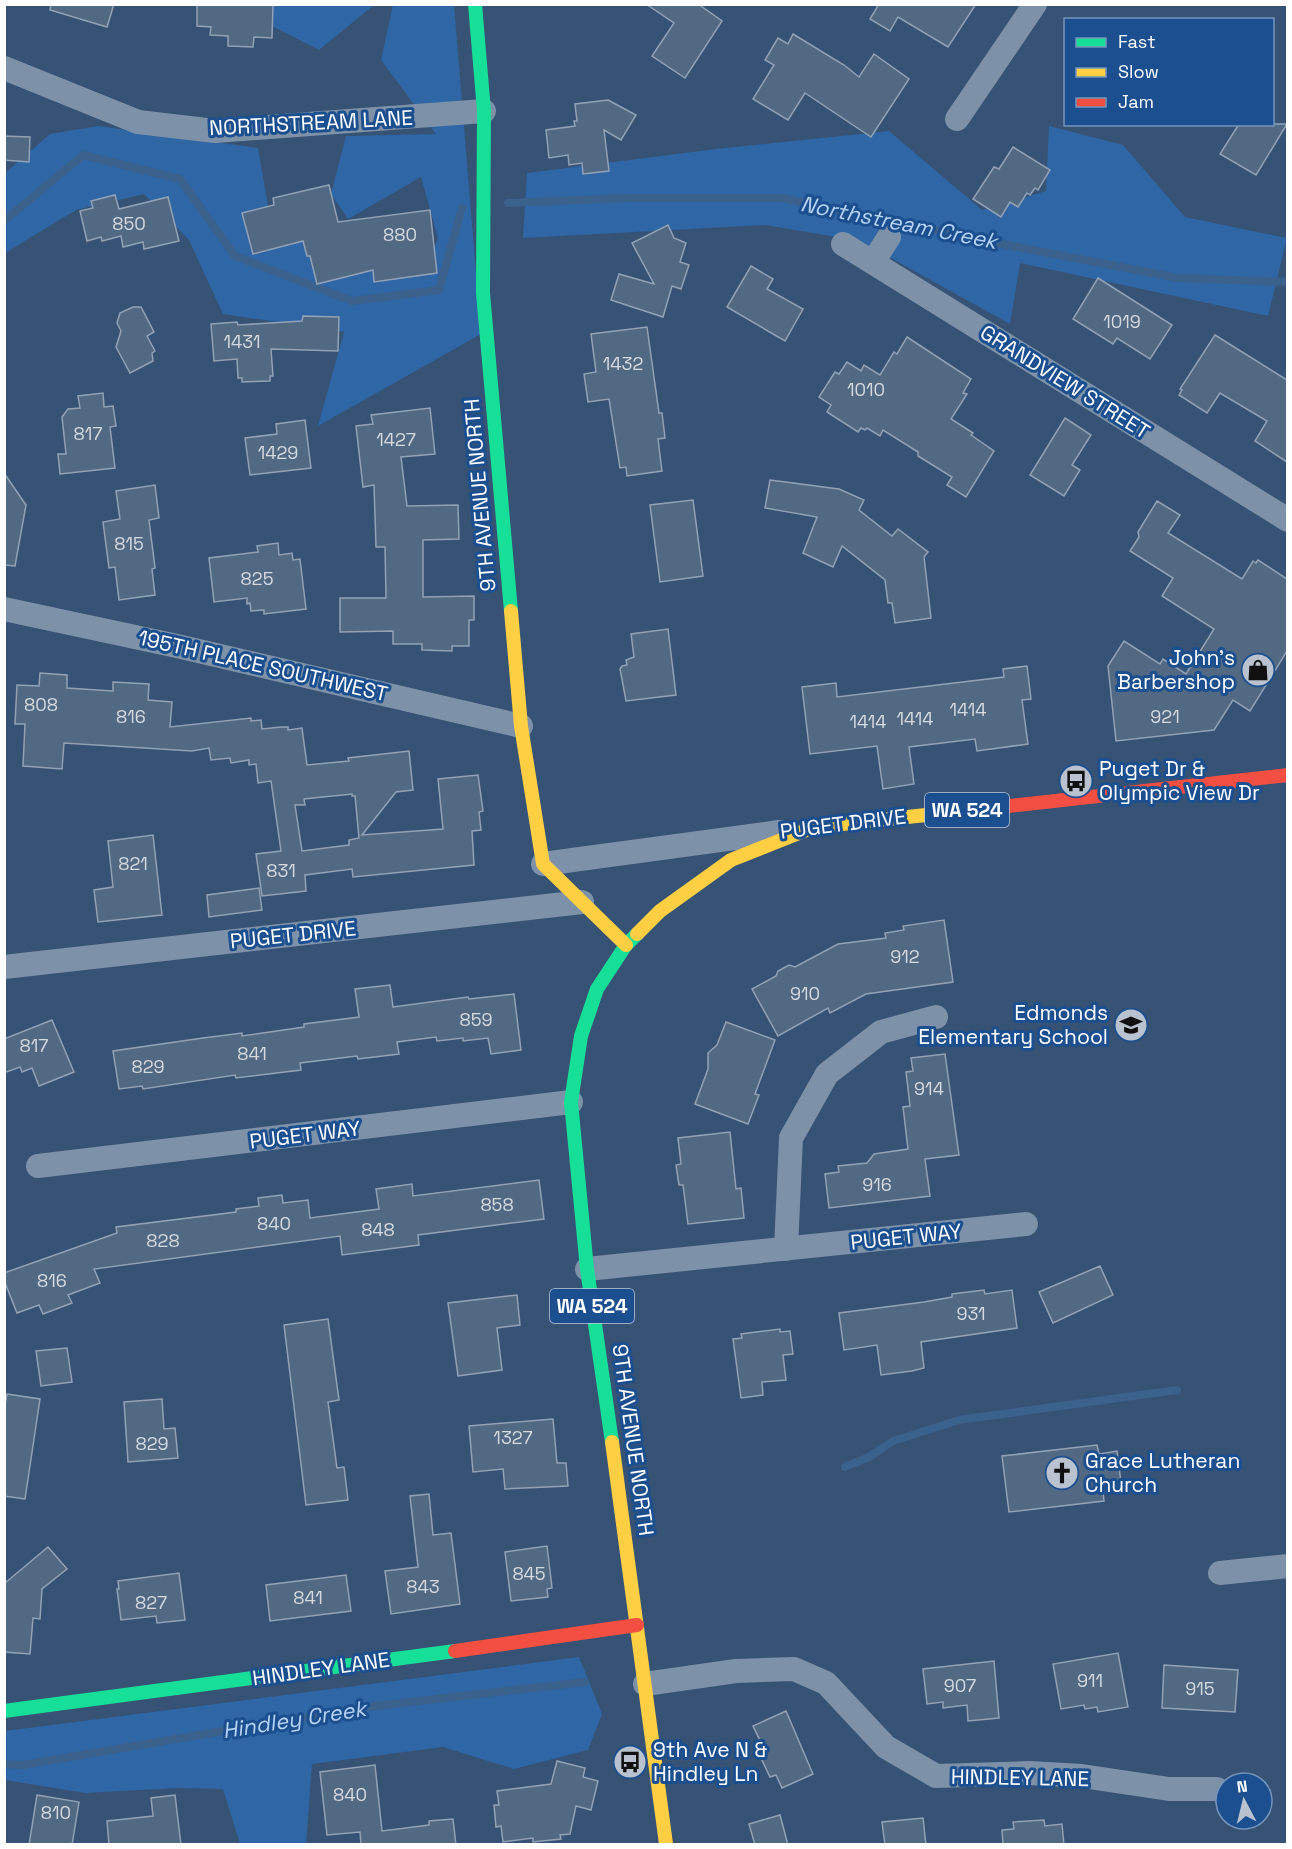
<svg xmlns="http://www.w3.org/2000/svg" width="1292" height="1849" font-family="'Space Grotesk',sans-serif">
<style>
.green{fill:#2f66a5}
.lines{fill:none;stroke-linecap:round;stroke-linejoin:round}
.stream{stroke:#3b618d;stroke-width:8}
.building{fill:#526984;stroke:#92a2b6;stroke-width:1.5;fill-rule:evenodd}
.street{stroke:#7d92a8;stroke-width:24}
.fast{stroke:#16e098;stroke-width:14}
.slow{stroke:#ffcf43;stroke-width:14}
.jam{stroke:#f24e42;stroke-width:14}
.labels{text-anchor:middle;stroke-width:6;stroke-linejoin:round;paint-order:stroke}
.number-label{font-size:18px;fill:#d4dae0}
.shield{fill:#1b4f8f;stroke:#bbcadd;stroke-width:1.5}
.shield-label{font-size:20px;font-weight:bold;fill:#fff}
.street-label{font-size:21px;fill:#fff;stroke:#1b4f8f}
.poi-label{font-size:21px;fill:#fff;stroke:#1b4f8f;text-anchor:start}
.water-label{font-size:22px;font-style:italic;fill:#b5d3f5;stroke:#1b4f8f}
</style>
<rect width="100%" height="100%" fill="#365274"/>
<g class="green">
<polygon points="240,5 374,5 319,50 266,23"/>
<polygon points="393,5 454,5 481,334 318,426 344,332 223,314 189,240 144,194 76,210 5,253 5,173 50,134 98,126 258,148 272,228 345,260 427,269 438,238 421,177 348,219 331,194 346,136 436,134 381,60"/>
<polygon points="1049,126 1123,145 1185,217 1287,238 1268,316 1020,263 1010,324 860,241 765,225 523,238 527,173 716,149 889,131 982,210 1046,191"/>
<polygon points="579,1657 602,1714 588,1750 514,1769 443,1747 312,1764 306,1844 240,1844 223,1789 179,1788 85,1793 5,1780 5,1731"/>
</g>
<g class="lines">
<g class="stream">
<polyline points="508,203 627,198 782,198 981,240 1178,278 1288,282"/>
<polyline points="4,221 83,155 180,179 235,256 352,301 439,290 462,208"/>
<polyline points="845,1467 869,1457 893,1441 959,1420 1177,1390"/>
<polyline points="4,1764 23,1765 358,1708 585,1682"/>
</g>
</g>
<g class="building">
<polygon points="51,4 114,4 107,27 50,10"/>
<polygon points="197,4 273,4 272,38 254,37 253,47 228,46 228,36 210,35 211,27 197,26"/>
<polygon points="646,4 698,4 722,21 685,78 652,56 674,23"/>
<polygon points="879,4 976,4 948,47 898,17 890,31 870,19"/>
<polygon points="793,34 844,65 859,77 874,54 909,79 871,137 805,93 788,120 753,99 774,65 765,60 778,38 788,44"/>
<polygon points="608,100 636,115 621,140 604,130 609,171 583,174 582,163 569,165 568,155 549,158 546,130 575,126 574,121 577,121 575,104"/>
<polygon points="1239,124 1287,124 1256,175 1220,154"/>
<polygon points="4,136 30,137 29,162 4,160"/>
<polygon points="1013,147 1050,170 1038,190 1035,188 1030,195 1027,193 1018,207 1010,202 1001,217 973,199 994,167 999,169"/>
<polygon points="329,185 338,222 430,210 437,273 374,282 373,270 317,284 310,256 307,256 303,241 253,254 242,213 274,205 273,198"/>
<polygon points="115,195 119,209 168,197 179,241 144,249 143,242 123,247 121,236 102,241 101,237 87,241 80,211 93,208 91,201"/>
<polygon points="668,225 674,238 686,243 680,262 689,265 681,289 672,286 663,317 611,300 619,274 654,284 632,243"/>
<polygon points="751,266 773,279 767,289 803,309 785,341 727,307"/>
<polygon points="1098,278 1172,325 1150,359 1117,338 1113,344 1073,319"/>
<polygon points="133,307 141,307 154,332 147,336 155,351 152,353 153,361 130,373 116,347 121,331 117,323 120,313"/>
<polygon points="303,316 339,317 338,351 271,349 273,376 270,376 270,381 242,382 242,378 238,378 237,359 214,361 211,324 237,322 238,325 302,321"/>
<polygon points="647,327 659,413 662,413 665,438 658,439 662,471 627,476 626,467 620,468 609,399 588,402 584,374 596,372 591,334"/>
<polygon points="1215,335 1287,380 1287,462 1255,441 1267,421 1220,393 1207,413 1179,395 1182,390 1180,389"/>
<polygon points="907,337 971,379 963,393 967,394 951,419 973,433 971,435 994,451 966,497 947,485 952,477 918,456 918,452 883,430 880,436 867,428 865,430 861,428 858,432 827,412 831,405 819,397 835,372 839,374 847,362 861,371 864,365 880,375 894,352 897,354"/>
<polygon points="103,393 104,407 113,406 116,426 110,427 115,468 60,474 58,454 66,454 62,417 68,409 80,408 78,396"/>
<polygon points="430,408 435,454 401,457 407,506 458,505 459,539 423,540 423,597 474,596 474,620 469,620 469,646 452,646 452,651 422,650 422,644 393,644 393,631 340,632 340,598 386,598 385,547 376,547 374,485 363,487 356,426 373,424 371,415"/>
<polygon points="1065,418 1091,435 1072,465 1080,470 1064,496 1030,475"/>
<polygon points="305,420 311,468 250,475 245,438 277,434 276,424"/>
<polygon points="4,473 26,505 15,566 4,565"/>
<polygon points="770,480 839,489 864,500 859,510 892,536 898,529 928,552 924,557 931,618 895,623 892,603 888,603 885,580 842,546 833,567 803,553 817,517 765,508"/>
<polygon points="155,485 159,518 149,520 155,568 152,569 155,595 119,600 115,567 109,568 103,522 120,519 116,491"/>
<polygon points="693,500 703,576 660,582 650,505"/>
<polygon points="1157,501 1180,515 1168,533 1242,579 1253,561 1256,563 1258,560 1287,579 1287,651 1250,711 1233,700 1214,730 1116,741 1108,666 1124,641 1160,664 1163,659 1186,674 1214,629 1162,596 1173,578 1130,551 1139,537 1138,532"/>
<polygon points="278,543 279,555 292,553 293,560 300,559 306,609 264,614 264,610 251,611 250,603 247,604 247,598 214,602 209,558 258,552 257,546"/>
<polygon points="668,629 676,695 626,701 620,669 622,666 627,665 626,660 634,657 631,634"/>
<polygon points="1027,666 1031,699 1022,700 1028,744 977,751 975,739 909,747 914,784 883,789 877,746 810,754 802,687 836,683 837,697 1004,677 1003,669"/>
<path d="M40,673L67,675V688L113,691V682L149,684L148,700L172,702L170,727L251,718V721L261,720L262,729L281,727H288V730L302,728L307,765L349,761L348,758L409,751L413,790L396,792L362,835L443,829L438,779L478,775L483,811L479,812L481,830L472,831L474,865L353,877L352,869L305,875L306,891L262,896L256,854L281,851L271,781L258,783L256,764L249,765V760L231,763L230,758L211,760L209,748L192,751L64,743L62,769L23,766L25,724H15L17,685L39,686ZM352,794V796H355L359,838L349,840V845L302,851L295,805H305L304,799Z"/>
<polygon points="153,835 162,915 98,922 94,890 113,887 108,841"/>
<polygon points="259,888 262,910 209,917 207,895"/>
<polygon points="944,920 953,982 866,994 830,1013 828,1008 778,1036 752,989 776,976 778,971 789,965 795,967 838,944 886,938 885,933 904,930 903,926"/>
<polygon points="390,985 393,1007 468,997 469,999 514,994 521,1050 491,1054 488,1038 463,1041 463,1038 437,1041 436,1037 397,1042 399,1054 358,1059 357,1056 300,1063 301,1070 236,1078 235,1075 143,1089 142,1086 119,1089 113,1051 203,1038 242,1033 242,1036 304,1027 304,1024 359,1017 355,989"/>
<polygon points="52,1020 74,1072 39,1086 32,1068 22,1072 20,1067 4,1073 4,1039"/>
<polygon points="726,1022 775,1040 755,1094 759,1095 748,1124 695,1104 708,1069 708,1053 717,1045"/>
<polygon points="945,1054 959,1155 925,1159 930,1196 829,1208 825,1174 839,1172 838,1166 867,1163 874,1154 908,1149 903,1107 910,1106 906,1072 913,1071 911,1058"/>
<polygon points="730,1132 736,1189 741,1188 744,1218 688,1224 683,1185 679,1185 676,1165 681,1164 678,1138"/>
<polygon points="539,1180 544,1219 418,1235 419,1245 342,1255 340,1236 94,1269 100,1283 68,1295 72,1303 43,1314 39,1305 17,1313 4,1280 4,1273 117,1233 116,1227 236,1212 236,1209 259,1206 258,1198 282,1195 283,1203 308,1200 310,1218 379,1209 376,1189 412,1184 413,1196"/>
<polygon points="1100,1266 1113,1295 1053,1323 1039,1292"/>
<polygon points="984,1290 985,1294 1012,1290 1017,1328 921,1342 924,1368 912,1371 881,1375 877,1345 844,1350 839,1313 924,1302 952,1297 952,1294"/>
<polygon points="517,1295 520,1325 497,1328 502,1370 458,1376 448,1303"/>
<polygon points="328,1319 339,1400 328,1402 337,1468 344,1467 348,1500 306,1505 284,1325"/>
<polygon points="780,1329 780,1332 790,1331 793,1354 783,1355 786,1380 762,1382 763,1395 741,1398 733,1339 742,1338 741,1334"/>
<polygon points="67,1348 72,1382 41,1386 36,1351"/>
<polygon points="7,1394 40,1399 25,1499 4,1496 4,1411"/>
<polygon points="162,1399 164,1429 175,1428 178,1458 128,1462 124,1402"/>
<polygon points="553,1419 557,1463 566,1463 568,1486 505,1489 503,1469 473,1472 469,1426"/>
<polygon points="1097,1445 1099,1454 1117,1451 1122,1490 1103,1492 1104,1501 1009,1512 1002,1456"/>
<polygon points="429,1494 433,1535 451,1533 460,1604 391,1614 385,1571 418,1567 410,1496"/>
<polygon points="547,1546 552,1588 547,1589 548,1597 511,1601 505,1552"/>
<polygon points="48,1547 67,1569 42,1589 40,1619 33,1618 30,1654 4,1652 5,1583"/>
<polygon points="179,1573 185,1620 157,1623 156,1616 121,1620 117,1589 119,1589 118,1581"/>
<polygon points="346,1575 351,1611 270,1621 266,1585"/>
<polygon points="1118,1653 1128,1707 1098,1712 1097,1707 1085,1709 1084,1705 1061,1709 1053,1664"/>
<polygon points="994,1661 999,1718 968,1721 967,1705 943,1708 943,1702 927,1704 923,1669"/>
<polygon points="1164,1665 1238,1670 1235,1712 1162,1708"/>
<polygon points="786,1711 813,1774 782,1788 776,1775 770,1777 760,1756 766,1753 753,1726"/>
<polygon points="557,1761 585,1768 583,1777 598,1781 591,1810 576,1806 570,1834 560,1835 561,1839 533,1842 533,1838 503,1842 501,1826 496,1827 494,1805 499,1805 497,1791 551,1784"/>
<polygon points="375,1765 382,1831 429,1825 429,1821 453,1819 456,1845 361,1845 360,1832 327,1835 320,1772"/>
<polygon points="37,1795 79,1802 72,1845 29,1845"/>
<polygon points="175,1795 181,1845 109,1845 107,1821 153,1816 151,1798"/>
<polygon points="780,1815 788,1845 755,1845 749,1824"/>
<polygon points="923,1818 926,1845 885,1845 882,1822"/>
<polygon points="1044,1820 1045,1826 1062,1824 1064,1845 1003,1845 1002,1830 1014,1829 1013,1822"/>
</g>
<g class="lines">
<g class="street">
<polyline points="4,68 138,122 215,131 484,111"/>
<polyline points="957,119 1035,4"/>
<polyline points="843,244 1288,520"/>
<polyline points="873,262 889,237"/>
<polyline points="4,609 177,646 521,726"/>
<polyline points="543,864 779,832"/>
<polyline points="4,967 582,902"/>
<polyline points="38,1166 571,1102"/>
<polyline points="786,1249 791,1138 827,1074 881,1032 936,1017"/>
<polyline points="587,1269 1026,1224"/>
<polyline points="1220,1573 1288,1566"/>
<polyline points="645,1684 736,1671 794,1669 826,1683 886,1747 936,1776 1030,1773 1082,1776 1169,1789 1217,1789"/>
</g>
<g class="fast">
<polyline points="475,4 484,111 483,293 511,611"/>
<polyline points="612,1442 587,1269 571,1102 581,1036 597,989 626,945 637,934"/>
<polyline points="4,1711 455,1651"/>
</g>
<g class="slow">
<polyline points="511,611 521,726 543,864 626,945"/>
<polyline points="637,934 660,911 731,860 814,827 982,809"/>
<polyline points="612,1442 666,1844"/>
</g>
<g class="jam">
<polyline points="982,809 1288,775"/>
<polyline points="455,1651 637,1625"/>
</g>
</g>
<defs>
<g id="shop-disc" transform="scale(1.725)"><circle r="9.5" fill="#b9c2ce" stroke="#1b4f8f"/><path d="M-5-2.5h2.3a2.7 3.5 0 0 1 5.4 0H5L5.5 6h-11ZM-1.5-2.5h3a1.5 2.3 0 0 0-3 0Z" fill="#111"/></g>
<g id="bus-disc" transform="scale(1.725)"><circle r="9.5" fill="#b9c2ce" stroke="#1b4f8f"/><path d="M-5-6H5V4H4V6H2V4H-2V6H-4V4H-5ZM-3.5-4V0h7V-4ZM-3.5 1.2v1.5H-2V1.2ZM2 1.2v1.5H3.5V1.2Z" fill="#111"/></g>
<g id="school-disc" transform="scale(1.725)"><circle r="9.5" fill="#b9c2ce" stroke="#1b4f8f"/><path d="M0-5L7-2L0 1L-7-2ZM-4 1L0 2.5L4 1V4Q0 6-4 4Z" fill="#111"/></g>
<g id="church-disc" transform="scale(1.725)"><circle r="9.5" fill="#b9c2ce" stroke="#1b4f8f"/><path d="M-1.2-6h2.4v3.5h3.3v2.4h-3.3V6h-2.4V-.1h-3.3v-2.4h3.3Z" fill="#111"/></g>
</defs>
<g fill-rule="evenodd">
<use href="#shop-disc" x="1258" y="670"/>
<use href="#bus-disc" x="1076" y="781"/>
<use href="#school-disc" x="1131" y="1025"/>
<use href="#church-disc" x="1062" y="1473"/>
<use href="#bus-disc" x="630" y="1762"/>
</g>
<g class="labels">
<g class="number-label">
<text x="129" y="230">850</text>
<text x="400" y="241">880</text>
<text x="1122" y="328">1019</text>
<text x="242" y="348">1431</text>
<text x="623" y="370">1432</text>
<text x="866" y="396">1010</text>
<text x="88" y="440">817</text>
<text x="396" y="446">1427</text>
<text x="278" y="459">1429</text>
<text x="129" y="550">815</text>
<text x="257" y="585">825</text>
<text x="41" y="711">808</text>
<text x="968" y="716">1414</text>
<text x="131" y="723">816</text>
<text x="1165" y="723">921</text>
<text x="915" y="725">1414</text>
<text x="868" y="728">1414</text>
<text x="133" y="870">821</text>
<text x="281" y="877">831</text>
<text x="905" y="963">912</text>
<text x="805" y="1000">910</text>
<text x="476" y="1026">859</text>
<text x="34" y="1052">817</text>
<text x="252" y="1060">841</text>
<text x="148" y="1073">829</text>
<text x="929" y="1095">914</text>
<text x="877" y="1191">916</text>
<text x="497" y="1211">858</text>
<text x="274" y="1230">840</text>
<text x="378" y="1236">848</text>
<text x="163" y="1247">828</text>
<text x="52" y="1287">816</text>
<text x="971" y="1320">931</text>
<text x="513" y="1444">1327</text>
<text x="152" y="1450">829</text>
<text x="529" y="1580">845</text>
<text x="423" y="1593">843</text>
<text x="308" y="1604">841</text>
<text x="151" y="1609">827</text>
<text x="1090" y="1687">911</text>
<text x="960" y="1692">907</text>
<text x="1200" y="1695">915</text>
<text x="350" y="1801">840</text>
<text x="56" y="1819">810</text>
</g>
<g class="shield">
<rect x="925" y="793" width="84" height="34" rx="4.5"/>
<rect x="550" y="1289" width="84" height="34" rx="4.5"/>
</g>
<g class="shield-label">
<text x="967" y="817">WA 524</text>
<text x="592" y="1313">WA 524</text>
</g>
<g class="street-label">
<text transform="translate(311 123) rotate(-3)" y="7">NORTHSTREAM LANE</text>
<text transform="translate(1065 382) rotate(32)" y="7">GRANDVIEW STREET</text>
<text transform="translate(480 495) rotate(-95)" y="7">9TH AVENUE NORTH</text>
<text transform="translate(263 666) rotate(13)" y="7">195TH PLACE SOUTHWEST</text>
<text transform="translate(843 824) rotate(-7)" y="7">PUGET DRIVE</text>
<text transform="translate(293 935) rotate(-6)" y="7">PUGET DRIVE</text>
<text transform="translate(305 1135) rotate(-7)" y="7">PUGET WAY</text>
<text transform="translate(906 1237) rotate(-6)" y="7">PUGET WAY</text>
<text transform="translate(633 1440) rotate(82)" y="7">9TH AVENUE NORTH</text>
<text transform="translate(321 1669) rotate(-8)" y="7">HINDLEY LANE</text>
<text transform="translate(1020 1778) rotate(1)" y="7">HINDLEY LANE</text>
</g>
<g class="poi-label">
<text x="1235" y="665" text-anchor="end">John's<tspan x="1235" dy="24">Barbershop</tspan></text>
<text x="1099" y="776">Puget Dr &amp;<tspan x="1099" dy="24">Olympic View Dr</tspan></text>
<text x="1108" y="1020" text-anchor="end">Edmonds<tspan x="1108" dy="24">Elementary School</tspan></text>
<text x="1085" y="1468">Grace Lutheran<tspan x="1085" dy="24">Church</tspan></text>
<text x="653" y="1757">9th Ave N &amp;<tspan x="653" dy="24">Hindley Ln</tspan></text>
</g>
<g class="water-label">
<text transform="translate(899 222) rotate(11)" y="8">Northstream Creek</text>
<text transform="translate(294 1719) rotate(-9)" y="8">Hindley Creek</text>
</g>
</g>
<rect width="1292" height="1849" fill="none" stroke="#ffffff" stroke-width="12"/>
<rect x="1064" y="18" width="210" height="108" fill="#1b4f8f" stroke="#7695bc" stroke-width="1.5"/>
<rect x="1076" y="38" width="30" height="9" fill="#16e098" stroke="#7695bc" stroke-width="1.5"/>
<text x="1118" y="48" font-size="18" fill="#ffffff">Fast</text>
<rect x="1076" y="68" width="30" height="9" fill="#ffcf43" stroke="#7695bc" stroke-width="1.5"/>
<text x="1118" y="78" font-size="18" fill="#ffffff">Slow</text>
<rect x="1076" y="98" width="30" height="9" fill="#f24e42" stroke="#7695bc" stroke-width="1.5"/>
<text x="1118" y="108" font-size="18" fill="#ffffff">Jam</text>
<g transform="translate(1244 1801) rotate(353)"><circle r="28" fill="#1b4f8f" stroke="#7695bc" stroke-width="1.5"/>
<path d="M0-4.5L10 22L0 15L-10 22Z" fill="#b9c2ce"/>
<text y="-9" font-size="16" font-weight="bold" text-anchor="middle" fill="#ffffff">N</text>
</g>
</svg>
